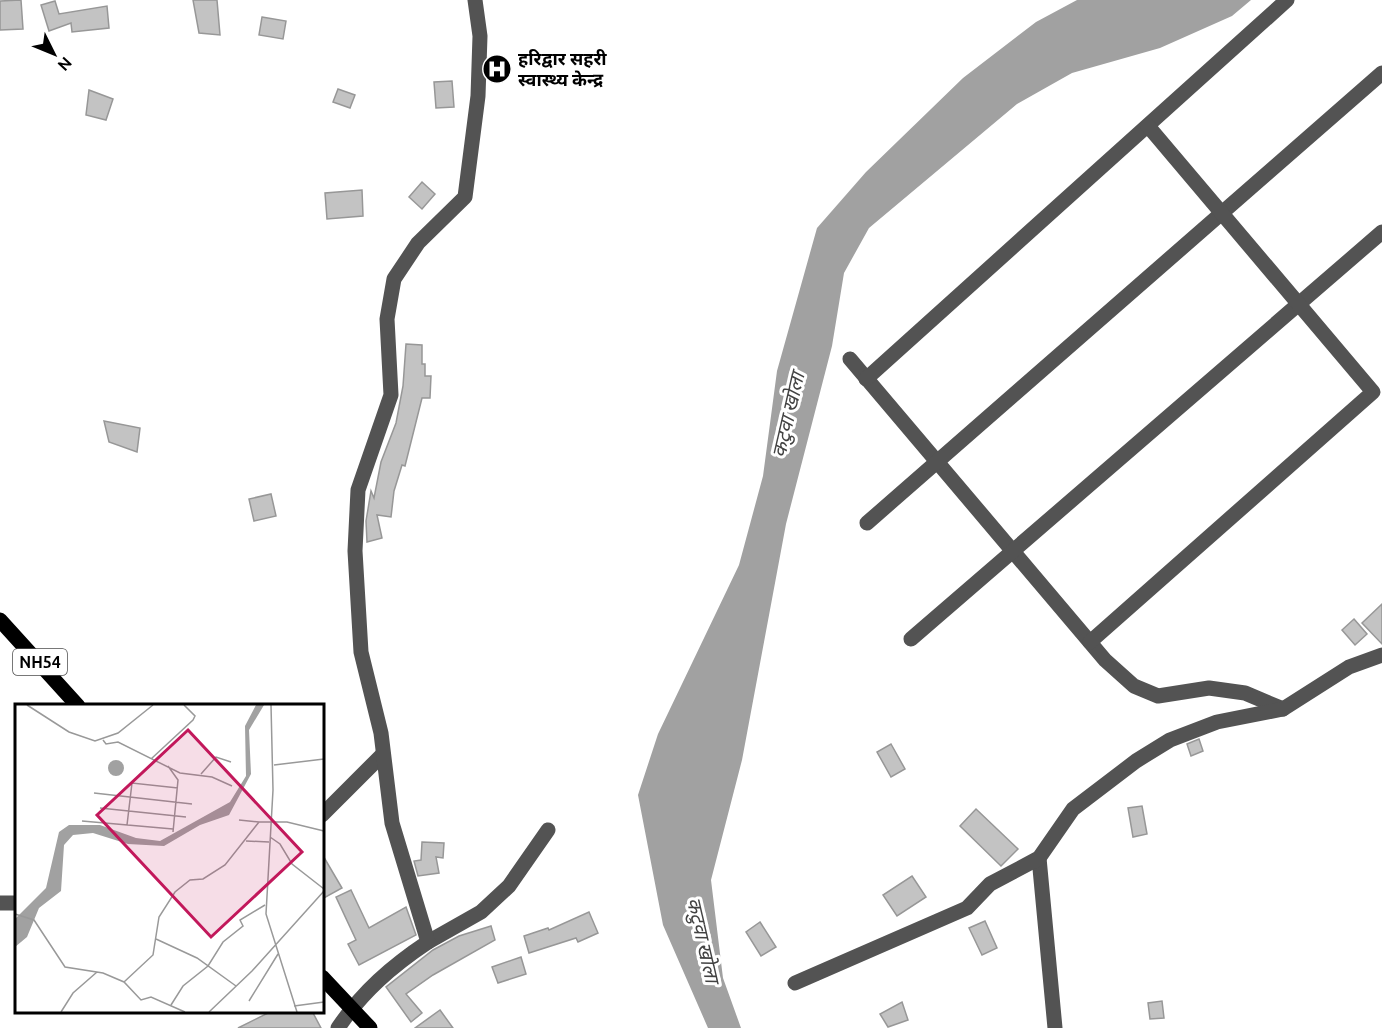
<svg xmlns="http://www.w3.org/2000/svg" width="1382" height="1028" font-family="Ubuntu,'Noto Sans Devanagari',sans-serif">
<style>
.water{fill:#a1a1a1}
.building{fill:#c3c3c3;stroke:#979797;stroke-width:1.5}
.lines{fill:none;stroke-linecap:round;stroke-linejoin:round}
.minor{stroke:#535353;stroke-width:15}
.major{stroke:#000;stroke-width:15}
.labels{text-anchor:middle;stroke-width:6;stroke-linejoin:round;paint-order:stroke}
.shield{fill:#fff;stroke:#4c4c4c;stroke-width:1.5}
.shield-label{font-size:16px;font-weight:bold;fill:#000}
.poi-label{font-size:18px;font-weight:bold;fill:#000;stroke:#fff;text-anchor:start}
.water-label{font-size:20px;font-style:italic;fill:#424242;stroke:#fff}
.inset-road{fill:none;stroke:#999;stroke-width:1.5}
.view{fill:#c2185b;fill-opacity:0.15;stroke:#c2185b;stroke-width:3}
.inset-edge{fill:none;stroke:#000;stroke-width:3}
</style>
<rect width="100%" height="100%" fill="#fff"/>
<polygon class="water" points="1077,0 1251,0 1232,16 1160,48 1072,73 1017,104 869,228 844,273 832,346 786,524 742,760 711,880 723,978 741,1028 708,1028 663,925 638,795 658,734 739,565 763,476 777,371 817,228 866,172 963,78 1036,22"/>
<g class="building">
<polygon points="21,0 23,29 0,30 0,1"/>
<polygon points="193,0 217,0 220,35 199,33"/>
<polygon points="55,1 59,14 107,6 109,28 72,32 71,23 49,31 41,5"/>
<polygon points="262,17 286,21 283,39 259,35"/>
<polygon points="452,81 454,107 436,108 434,82"/>
<polygon points="338,89 355,95 350,108 333,102"/>
<polygon points="89,90 113,99 106,120 86,115"/>
<polygon points="422,182 435,194 422,209 409,197"/>
<polygon points="362,190 363,216 327,219 325,193"/>
<polygon points="406,344 422,345 422,364 425,364 425,376 431,376 430,398 422,398 405,466 402,465 394,491 391,517 377,515 382,538 367,542 366,521 371,491 374,498 381,462 396,423 403,386"/>
<polygon points="104,421 140,428 137,452 109,442"/>
<polygon points="271,494 276,516 254,521 249,499"/>
<polygon points="1382,604 1382,644 1362,623"/>
<polygon points="1354,619 1367,634 1355,645 1342,630"/>
<polygon points="1199,739 1203,751 1191,756 1187,744"/>
<polygon points="891,744 905,769 891,777 877,752"/>
<polygon points="1142,806 1147,834 1133,837 1128,808"/>
<polygon points="976,809 1018,849 1001,866 960,826"/>
<polygon points="422,842 444,843 443,858 436,857 439,873 418,876 414,861 421,860"/>
<polygon points="322,854 342,888 322,899"/>
<polygon points="912,876 926,897 897,916 883,895"/>
<polygon points="351,890 369,928 406,907 416,935 359,965 348,944 356,940 336,897"/>
<polygon points="589,912 598,933 578,942 576,938 529,953 524,936 548,928 549,930"/>
<polygon points="985,921 997,948 982,955 969,928"/>
<polygon points="760,922 776,947 761,956 746,932"/>
<polygon points="491,926 495,940 433,975 406,994 422,1013 411,1022 386,987 433,950 459,936"/>
<polygon points="521,957 526,974 498,983 492,967"/>
<polygon points="1162,1001 1164,1018 1150,1019 1148,1003"/>
<polygon points="902,1002 908,1020 888,1027 880,1014"/>
<polygon points="440,1010 453,1028 415,1028"/>
<polygon points="272,1011 312,1011 321,1028 238,1028"/>
</g>
<g class="lines">
<g class="minor">
<polyline points="850,359 1105,660 1134,686 1158,696 1209,688 1245,693 1283,709"/>
<polyline points="866,379 1287,0"/>
<polyline points="867,523 1382,73"/>
<polyline points="911,639 1382,232"/>
<polyline points="1090,642 1373,392 1148,126"/>
<polyline points="322,815 383,754"/>
<polyline points="1039,858 1055,1028"/>
<polyline points="0,903 16,903"/>
<polyline points="428,942 481,912 509,886 548,830"/>
<polyline points="795,983 967,908 990,884 1039,858 1073,809 1136,761 1170,740 1217,722 1283,709 1349,667 1382,655"/>
<path d="M338,1028C362,992 392,966 428,942L392,823L381,733L361,652L355,551L358,490L391,395L387,319L394,279L418,243L465,197L478,96L480,36L475,0"/>
</g>
<g class="major">
<polyline points="0,620 78,706"/>
<polyline points="322,977 370,1028"/>
</g>
</g>
<defs>
<g id="hospital-disc" transform="scale(1.5)"><circle r="9.5" fill="#000" stroke="#fff"/><path d="M-5-5h3v3.5h4V-5h3V5h-3V1.5h-4V5h-3Z" fill="#fff"/></g>
</defs>
<g fill-rule="evenodd">
<use href="#hospital-disc" x="497" y="69"/>
</g>
<g class="labels">
<rect class="shield" x="13" y="649" width="54" height="26" rx="4.5"/>
<g class="shield-label">
<text x="40" y="668">NH54</text>
</g>
<g class="poi-label">
<text x="518" y="65">हरिद्वार सहरी<tspan x="518" dy="21">स्वास्थ्य केन्द्र</tspan></text>
</g>
<g class="water-label">
<text transform="translate(788 415) rotate(-77)" y="7">कटुवा खोला</text>
<text transform="translate(703 940) rotate(77)" y="7">कटुवा खोला</text>
</g>
</g>
<g transform="translate(15 704)">
<rect width="309" height="309" fill="#fff"/>
<path d="M241,1H249L234,26L236,70L214,111L185,121L149,142L113,140L78,129L58,131L49,141L46,187L24,204L12,233L0,243V215L31,184L44,128L54,121H85L121,134L145,137L215,98L231,72L230,22ZM93 64a8 8 0 1 1 16 0a8 8 0 1 1-16 0Z" fill="#a1a1a1"/>
<path class="inset-road" d="M12,1L54,28L80,37L103,29L138,1M256,1L258,86L251,210L282,308M88,36L91,40L103,38L165,69L197,73L217,82M136,55L178,16L180,12L169,1M259,61L309,55M153,62L163,76L158,128M186,70L201,53L216,58M79,89L177,100M85,104L171,113M224,116L244,118M67,117L158,125M112,121L117,79L163,84M255,133L265,140L277,160L309,185M231,137L254,138M0,210L19,216L50,263L88,269L109,278L126,296L136,293L170,308M141,235L182,254L221,282M109,278L138,251L144,213L160,188L175,176L188,175L210,161L244,118H272L309,127M234,297L263,250M156,301L168,282L193,262L208,238L228,222L225,216L250,201M279,302L309,298M46,308L58,289L82,268M194,308L237,267L309,187"/>
<path class="view" d="M173,26L287,148L196,233L82,111Z"/>
<rect width="309" height="309" class="inset-edge"/>
</g>
<g transform="translate(54 54) rotate(133)" stroke="#ffffff" stroke-width="4.5" paint-order="stroke">
<path d="M0-4.5L10 22L0 15L-10 22Z" fill="#000000"/>
<text y="-9" font-size="16" font-weight="bold" text-anchor="middle" fill="#000000">N</text>
</g>
</svg>
